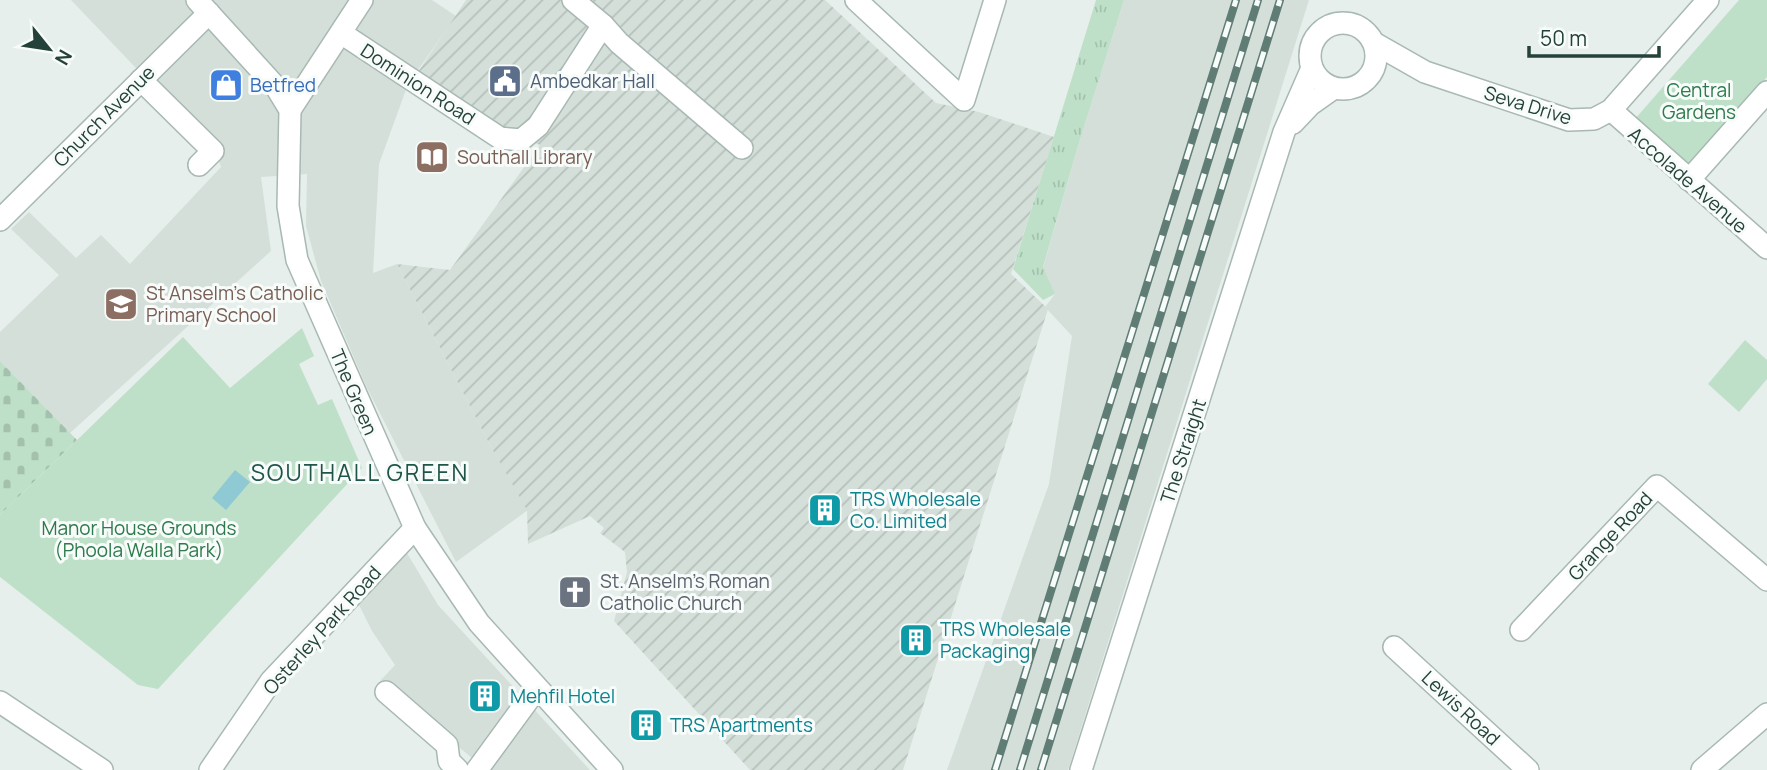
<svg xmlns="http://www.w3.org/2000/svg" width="1767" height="770" font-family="Manrope,sans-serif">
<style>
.built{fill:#d4dfda}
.industrial{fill:url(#industrial-furrows)}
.grass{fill:url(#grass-tufts)}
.cemetery{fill:url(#cemetery-stones)}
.park{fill:#bfe0c8}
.water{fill:#8ec9d4}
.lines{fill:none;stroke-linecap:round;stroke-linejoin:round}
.minor-casing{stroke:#a8b8b2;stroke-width:24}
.minor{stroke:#fff;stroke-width:21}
.rail-casing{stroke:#5f7d75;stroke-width:8}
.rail{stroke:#f7fbf9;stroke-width:5;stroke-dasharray:16;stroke-linecap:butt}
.labels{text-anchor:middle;stroke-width:6;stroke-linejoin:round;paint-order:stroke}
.service-label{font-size:19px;fill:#4e5e75;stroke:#f7fbf9;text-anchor:start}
.street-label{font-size:19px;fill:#24423a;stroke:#f7fbf9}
.shop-label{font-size:19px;fill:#366cbe;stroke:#f7fbf9;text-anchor:start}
.park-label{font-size:19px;fill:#2d7a4b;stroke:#f7fbf9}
.education-label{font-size:19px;fill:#785e54;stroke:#f7fbf9;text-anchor:start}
.culture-label{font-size:19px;fill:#0d838f;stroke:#f7fbf9;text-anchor:start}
.worship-label{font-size:19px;fill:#5b616d;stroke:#f7fbf9;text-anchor:start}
.quarter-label{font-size:23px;letter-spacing:2px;fill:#1f5548;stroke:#f7fbf9}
</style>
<defs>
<pattern id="industrial-furrows" width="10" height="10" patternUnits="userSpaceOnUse" patternTransform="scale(1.75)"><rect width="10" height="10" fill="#d4dfda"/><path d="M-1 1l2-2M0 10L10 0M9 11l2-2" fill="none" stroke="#b6c1bc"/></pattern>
<pattern id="grass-tufts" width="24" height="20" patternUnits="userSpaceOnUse" patternTransform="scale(1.75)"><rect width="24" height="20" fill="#bfe0c8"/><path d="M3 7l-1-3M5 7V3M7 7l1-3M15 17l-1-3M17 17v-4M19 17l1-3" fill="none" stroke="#a4c1ad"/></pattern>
<pattern id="cemetery-stones" width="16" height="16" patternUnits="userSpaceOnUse" patternTransform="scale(1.75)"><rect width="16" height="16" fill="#bfe0c8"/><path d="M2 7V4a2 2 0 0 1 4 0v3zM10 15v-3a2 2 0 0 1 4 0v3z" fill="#a4c1ad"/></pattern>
</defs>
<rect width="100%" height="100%" fill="#e6efeb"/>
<g class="built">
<polygon points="71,0 432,0 456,16 408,84 379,164 373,273 397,264 490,445 528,510 456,562 367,388 321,281 306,226 307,174 261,177 271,251 70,433 0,361 0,332 59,275 11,229 29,212 76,258 101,235 130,264 221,167 208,130 198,133"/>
<polygon points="1124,0 1309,0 1068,770 947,770 1049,484 1072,336 1045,307 1055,294 1043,268 1078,146"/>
<polygon points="407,553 438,605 590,770 476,770 478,763 380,681 395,665 372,631 359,605"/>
</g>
<polygon class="industrial" points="466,0 825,0 936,103 979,112 1054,137 1011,274 1048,309 903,770 750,770 614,621 627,572 625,552 600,533 604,528 590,516 528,544 527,510 490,445 397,264 450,270 540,145 504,130 416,75"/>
<polygon class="grass" points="1096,0 1124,0 1078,146 1043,267 1055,294 1043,300 1013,269"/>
<polygon class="cemetery" points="0,361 77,440 0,515"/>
<g class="park">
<polygon points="1739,0 1767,0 1767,77 1691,167 1635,119"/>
<polygon points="302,328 314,356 299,364 318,405 332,399 362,468 158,689 138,685 0,577 0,515 183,337 230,388"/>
<polygon points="1745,340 1767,360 1767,379 1739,412 1708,384"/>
</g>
<polygon class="water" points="235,470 250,482 226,510 212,498"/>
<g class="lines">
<g class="minor-casing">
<g id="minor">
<polyline points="197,0 276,87 290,110 288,206 297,260 415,528 479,623 612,770"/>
<polyline points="573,0 603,25 619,43 742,148"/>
<polyline points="856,0 964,100 995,0"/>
<circle cx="1343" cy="56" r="33"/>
<polyline points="341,33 500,138 521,140 538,126 603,25"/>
<polyline points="1374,43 1425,72 1569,120 1594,119 1611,110 1708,0"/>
<polyline points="141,80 213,151 199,165"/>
<polyline points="290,110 362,0"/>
<polyline points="1611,110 1767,248"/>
<polyline points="1293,123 1310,105 1334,88"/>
<polyline points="1689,180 1767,92"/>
<polyline points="0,220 209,13"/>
<polyline points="1521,630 1657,486 1767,580"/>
<polyline points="1394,647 1528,770"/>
<polyline points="386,692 447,745 449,761 458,770"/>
<polyline points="0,702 102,770"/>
<polyline points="210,770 271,681 415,528"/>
<polyline points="477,770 537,688"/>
<polyline points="1081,770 1284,132 1312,68"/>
<polyline points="1702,770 1767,714"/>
</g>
</g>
<use href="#minor" class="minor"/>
<g class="rail-casing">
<g id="rail">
<polyline points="995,770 1236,0"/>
<polyline points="1020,770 1258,0"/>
<polyline points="1041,770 1280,0"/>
</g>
</g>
<use href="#rail" class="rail"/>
</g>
<defs>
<g id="civic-square" transform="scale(1.75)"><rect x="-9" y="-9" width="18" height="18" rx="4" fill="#5c6f8a" stroke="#f7fbf9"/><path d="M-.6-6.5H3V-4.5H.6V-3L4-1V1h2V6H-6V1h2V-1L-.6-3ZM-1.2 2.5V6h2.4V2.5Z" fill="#fff"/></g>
<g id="shop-square" transform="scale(1.75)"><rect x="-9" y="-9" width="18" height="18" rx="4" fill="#3f7fe0" stroke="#f7fbf9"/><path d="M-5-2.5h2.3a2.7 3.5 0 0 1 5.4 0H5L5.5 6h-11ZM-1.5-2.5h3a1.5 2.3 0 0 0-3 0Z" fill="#fff"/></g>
<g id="library-square" transform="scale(1.75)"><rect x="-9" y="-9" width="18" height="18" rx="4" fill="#8d6e63" stroke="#f7fbf9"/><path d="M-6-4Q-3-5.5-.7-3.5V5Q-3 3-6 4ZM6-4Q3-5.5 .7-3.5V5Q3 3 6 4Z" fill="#fff"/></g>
<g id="school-square" transform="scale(1.75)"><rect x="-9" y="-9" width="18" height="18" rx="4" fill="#8d6e63" stroke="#f7fbf9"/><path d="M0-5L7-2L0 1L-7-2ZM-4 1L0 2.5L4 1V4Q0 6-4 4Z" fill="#fff"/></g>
<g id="building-square" transform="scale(1.75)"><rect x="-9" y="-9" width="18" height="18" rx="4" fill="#0f9aa8" stroke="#f7fbf9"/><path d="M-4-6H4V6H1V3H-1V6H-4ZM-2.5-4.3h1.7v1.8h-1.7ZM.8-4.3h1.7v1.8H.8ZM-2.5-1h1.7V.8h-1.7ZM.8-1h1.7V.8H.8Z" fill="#fff"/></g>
<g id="church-square" transform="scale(1.75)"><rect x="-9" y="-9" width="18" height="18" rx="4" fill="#6b7280" stroke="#f7fbf9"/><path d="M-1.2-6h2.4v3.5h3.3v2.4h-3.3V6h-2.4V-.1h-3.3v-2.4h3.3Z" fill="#fff"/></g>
</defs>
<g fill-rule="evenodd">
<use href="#civic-square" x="505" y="81"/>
<use href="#shop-square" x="226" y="85"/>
<use href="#library-square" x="432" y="157"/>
<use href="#school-square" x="121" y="304"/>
<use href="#building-square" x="825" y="510"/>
<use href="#church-square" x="575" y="592"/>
<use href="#building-square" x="916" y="640"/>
<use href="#building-square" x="485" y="696"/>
<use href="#building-square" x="646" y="725"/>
</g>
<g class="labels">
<g class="service-label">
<text x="530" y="88">Ambedkar Hall</text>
</g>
<g class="street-label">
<text transform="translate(418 84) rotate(33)" y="7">Dominion Road</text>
<text transform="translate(1528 105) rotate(17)" y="7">Seva Drive</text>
<text transform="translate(104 116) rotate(-45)" y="7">Church Avenue</text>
<text transform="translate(1688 180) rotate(41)" y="7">Accolade Avenue</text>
<text transform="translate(354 392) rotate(67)" y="7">The Green</text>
<text transform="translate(1183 451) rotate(-72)" y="7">The Straight</text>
<text transform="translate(1610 536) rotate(-47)" y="7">Grange Road</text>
<text transform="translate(322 630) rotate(-48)" y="7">Osterley Park Road</text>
<text transform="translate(1461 708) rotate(43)" y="7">Lewis Road</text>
</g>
<g class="shop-label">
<text x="250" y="92">Betfred</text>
</g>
<g class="park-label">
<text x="1699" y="97">Central<tspan x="1699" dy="22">Gardens</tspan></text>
<text x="139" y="535">Manor House Grounds<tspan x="139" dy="22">(Phoola Walla Park)</tspan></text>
</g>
<g class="education-label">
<text x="457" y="164">Southall Library</text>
<text x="146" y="300">St Anselm's Catholic<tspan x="146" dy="22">Primary School</tspan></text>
</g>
<g class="culture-label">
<text x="850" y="506">TRS Wholesale<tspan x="850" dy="22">Co. Limited</tspan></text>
<text x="940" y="636">TRS Wholesale<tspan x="940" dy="22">Packaging</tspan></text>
<text x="510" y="703">Mehfil Hotel</text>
<text x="670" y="732">TRS Apartments</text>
</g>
<g class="worship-label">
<text x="600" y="588">St. Anselm's Roman<tspan x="600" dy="22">Catholic Church</tspan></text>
</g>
<g class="quarter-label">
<text x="360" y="481">SOUTHALL GREEN</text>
</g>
</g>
<g transform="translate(49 49) rotate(120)" stroke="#f7fbf9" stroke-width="5" paint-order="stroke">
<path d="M0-5L12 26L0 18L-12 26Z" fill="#24423a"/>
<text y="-10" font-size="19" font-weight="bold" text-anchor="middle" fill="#24423a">N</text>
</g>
<path d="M1529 46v10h130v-10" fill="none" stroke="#24423a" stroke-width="3.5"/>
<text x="1540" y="46" font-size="21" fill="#24423a" stroke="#f7fbf9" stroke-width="5" paint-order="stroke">50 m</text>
</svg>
